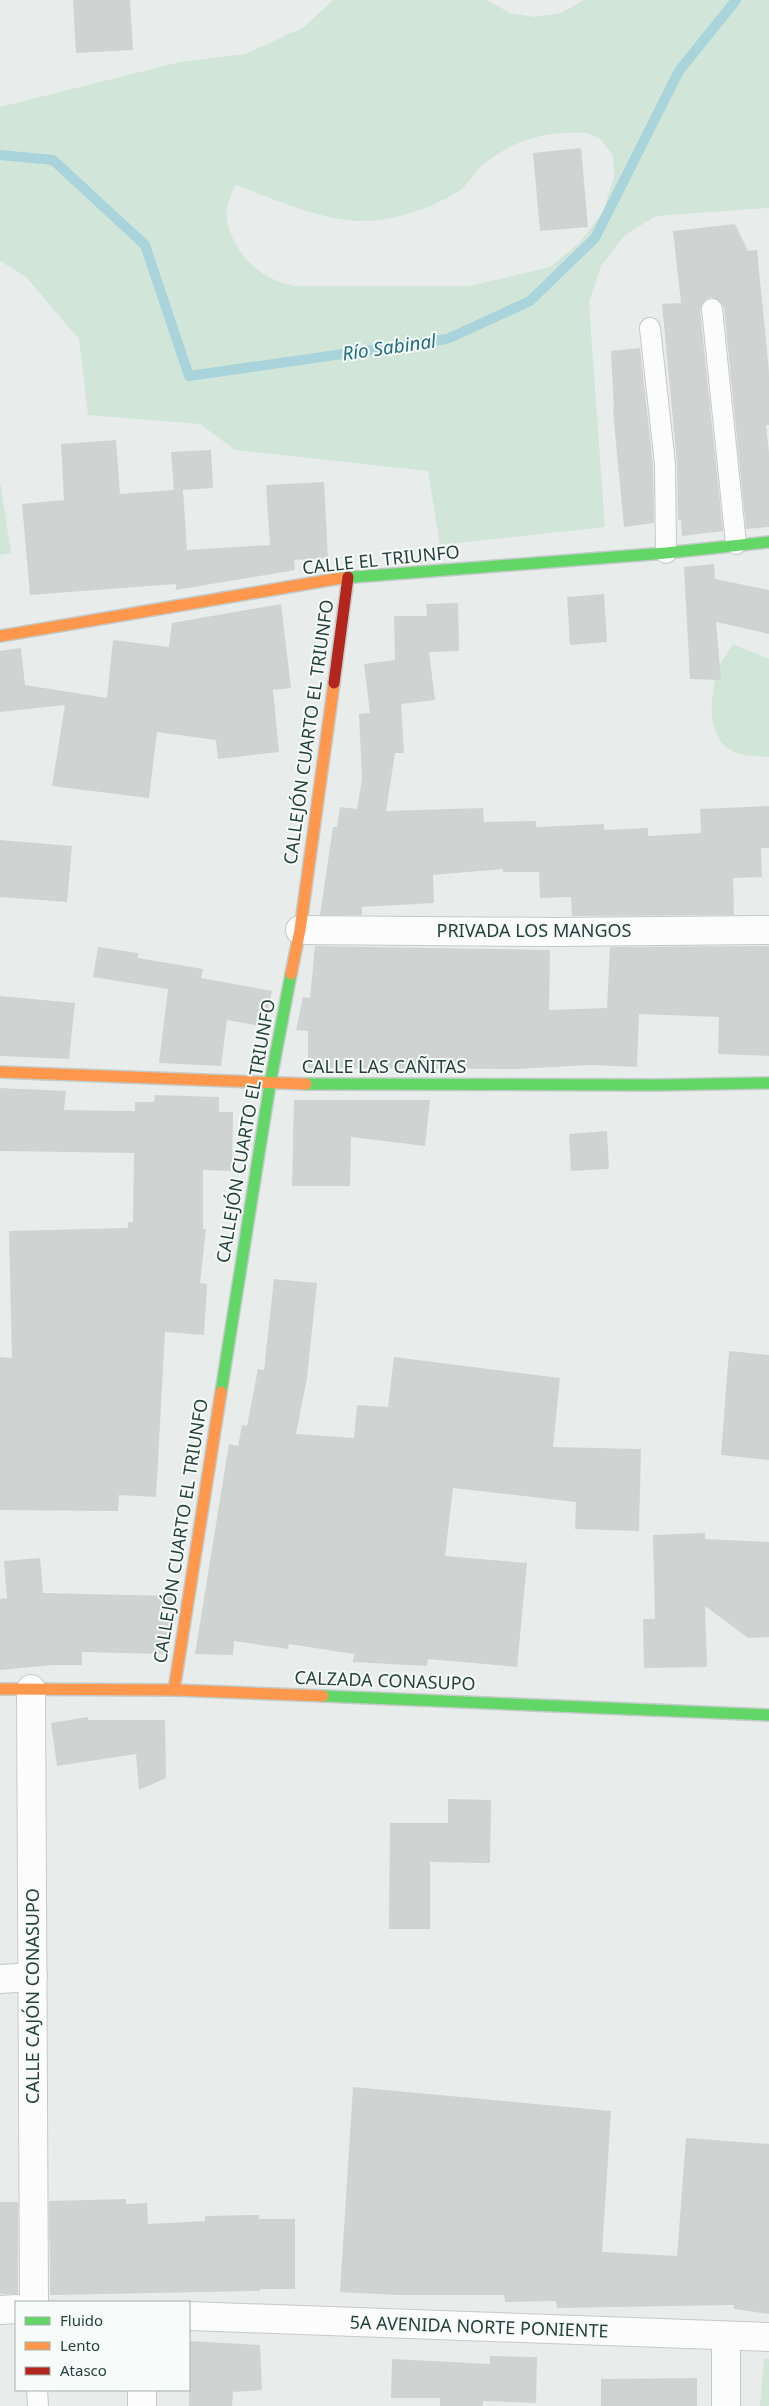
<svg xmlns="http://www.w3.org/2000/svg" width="769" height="2406" font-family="'Noto Sans',sans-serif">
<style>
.green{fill:#d1e6d8;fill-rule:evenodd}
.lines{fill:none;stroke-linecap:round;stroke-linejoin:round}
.stream{stroke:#a9d4db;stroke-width:10}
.building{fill:#cfd4d2}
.lane-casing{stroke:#c5cac8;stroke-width:22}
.street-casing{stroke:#c5cac8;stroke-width:30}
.fast-casing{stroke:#c3cbc8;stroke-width:14}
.slow-casing{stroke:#c3cbc8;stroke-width:14}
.jam-casing{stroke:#c3cbc8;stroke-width:14}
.lane{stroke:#fcfcfc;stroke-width:20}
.street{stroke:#fcfcfc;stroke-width:28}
.fast{stroke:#63d668;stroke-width:11}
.slow{stroke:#ff974d;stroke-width:11}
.jam{stroke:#b3261e;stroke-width:11}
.labels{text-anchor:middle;stroke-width:4;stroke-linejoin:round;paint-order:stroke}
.street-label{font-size:18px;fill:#24423a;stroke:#f7fbf9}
.water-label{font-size:19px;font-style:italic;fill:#1c6f80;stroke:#f7fbf9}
</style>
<rect width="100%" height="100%" fill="#e8edeb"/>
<g class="green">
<path d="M333,0H487L510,13L535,17L561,13L584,0H769V208L656,216L624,236L601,266L589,303L605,527L440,545L428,471L235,450L200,424L88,415L79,339L26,277L0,261V107L180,62L245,54L304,27ZM588,133L599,138L613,155L614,177L603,212L579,243L550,267L470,286H295C288,284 280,283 273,279C248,269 223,235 227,207C229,200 232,192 235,185C272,198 320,220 359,221C391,222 429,209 456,193C467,187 473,173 482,165C517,138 545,131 588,133Z"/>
<polygon points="0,481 11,553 0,555"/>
<path d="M733,644L769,659V757C757,756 745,757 734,752C704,738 710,693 719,667C722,659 729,651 733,644Z"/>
<polygon points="764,2358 769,2359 769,2406 760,2406"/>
</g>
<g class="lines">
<polyline class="stream" points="0,155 53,160 145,245 189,376 447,339 530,301 595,238 679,71 736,0"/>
</g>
<g class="building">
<polygon points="73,0 130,0 133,50 76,53"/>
<polygon points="581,148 588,227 540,231 533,153"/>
<polygon points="735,224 748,251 757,250 769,371 769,425 766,425 769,453 769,527 746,529 724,308 721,302 711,297 705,300 700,310 723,531 682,536 681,520 678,520 677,463 662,304 681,303 673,231"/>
<polygon points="640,348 653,465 654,523 624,527 613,411 614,411 611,351"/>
<polygon points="116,440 120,494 174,490 171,452 211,450 213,488 183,490 187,550 270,545 266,485 324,482 328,558 294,560 295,570 176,590 176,584 30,595 22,504 64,500 61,444"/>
<polygon points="714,564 715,579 769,590 769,634 716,622 721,680 690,679 684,567"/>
<polygon points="604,594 607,642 570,645 567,597"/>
<polygon points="458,603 459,651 429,652 435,700 401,704 404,753 395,753 386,811 483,808 484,822 536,821 536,827 604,824 604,830 648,828 648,836 701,833 700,809 769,806 769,848 761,848 762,877 733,878 734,915 572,916 571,897 540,898 539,872 503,872 503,869 433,875 434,903 362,907 362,915 320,915 333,827 337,827 340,807 357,809 362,779 359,714 370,713 364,664 395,660 394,616 427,616 426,604"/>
<polygon points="281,604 291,688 273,690 279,752 218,759 216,740 157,732 149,798 52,786 65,705 0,712 0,651 21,648 25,685 107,698 113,640 169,647 172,623"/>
<polygon points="0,840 72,846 67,902 0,897"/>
<polygon points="315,946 550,950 549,1010 607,1008 610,947 769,946 769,1056 718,1054 719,1017 639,1014 637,1067 591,1065 516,1069 308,1068 308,1031 296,1030 303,997 310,998"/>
<polygon points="98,947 138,953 138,958 203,969 201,978 272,991 265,1027 227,1020 221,1066 159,1063 168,989 93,977"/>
<polygon points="0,996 75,1003 69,1059 0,1056"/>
<polygon points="0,1088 66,1091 64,1110 135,1111 135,1102 154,1102 155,1095 219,1097 219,1112 233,1112 232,1171 203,1170 203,1229 206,1229 200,1283 207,1284 204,1335 165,1332 156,1497 119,1495 118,1511 0,1510 0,1357 12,1358 9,1231 128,1228 128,1222 133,1222 134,1153 0,1151"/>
<polygon points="294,1100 430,1100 425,1146 351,1137 350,1186 292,1186"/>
<polygon points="607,1131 609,1169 571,1171 569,1134"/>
<polygon points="274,1279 317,1283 307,1378 296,1434 354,1438 357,1405 388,1407 394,1357 560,1378 553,1447 641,1449 639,1531 575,1529 576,1502 453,1488 445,1556 527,1563 517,1667 428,1659 427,1666 353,1662 354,1654 289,1644 288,1649 234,1641 233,1655 195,1654 229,1444 238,1446 242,1425 247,1426 258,1369 264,1370"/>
<polygon points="729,1351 769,1355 769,1460 721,1455"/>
<polygon points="705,1533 705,1539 769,1542 769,1637 748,1638 705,1606 707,1667 644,1668 643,1619 655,1619 653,1535"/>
<polygon points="40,1558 43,1593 173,1596 164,1654 82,1652 82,1665 53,1665 0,1670 0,1599 7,1598 4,1561"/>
<polygon points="88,1717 88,1720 165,1720 166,1778 139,1790 136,1754 57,1766 51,1723"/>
<polygon points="448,1799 491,1800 490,1863 430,1862 430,1929 389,1929 390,1823 448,1823"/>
<polygon points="353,2087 611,2111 602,2252 677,2256 686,2138 769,2144 769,2314 734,2309 734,2305 557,2308 556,2301 505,2302 504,2295 397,2295 340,2292"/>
<polygon points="126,2199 126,2204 147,2203 148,2224 205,2221 205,2216 259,2215 259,2219 295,2219 295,2289 260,2289 260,2291 50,2295 49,2201"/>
<rect x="0" y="2202" width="18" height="92"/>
<polygon points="189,2341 260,2345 262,2390 233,2392 232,2406 189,2406"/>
<polygon points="490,2356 537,2357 536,2403 483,2401 483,2406 440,2406 440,2398 391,2398 392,2359 490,2364"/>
<polygon points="697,2378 697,2406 601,2406 601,2379"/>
</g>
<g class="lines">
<g class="lane-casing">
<g id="lane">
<polyline points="712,309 736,544"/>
<polyline points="650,328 665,464 666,553"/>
<polyline points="37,2390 38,2406"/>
</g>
</g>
<g class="street-casing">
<g id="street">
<polyline points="300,930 556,932 769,930"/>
<polyline points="31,1689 34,2302"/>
<polyline points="0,1979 33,1977"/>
<polyline points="0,2310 16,2309"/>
<polyline points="189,2316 769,2337"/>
<polyline points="142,2406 142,2390"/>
<polyline points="726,2406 726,2336"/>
</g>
</g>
<g class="fast-casing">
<g id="fast">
<polyline points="341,578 666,553 769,542"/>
<polyline points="306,1084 659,1085 769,1083"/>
<polyline points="221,1392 270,1084 291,974"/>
<polyline points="323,1696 769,1715"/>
</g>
</g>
<g class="slow-casing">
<g id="slow">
<polyline points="0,636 341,578"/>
<polyline points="291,974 300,930 334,683"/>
<polyline points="0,1072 306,1084"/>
<polyline points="0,1689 174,1690 323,1696"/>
<polyline points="174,1690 221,1392"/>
</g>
</g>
<g class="jam-casing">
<polyline id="jam" points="334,683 348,577"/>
</g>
<use href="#lane" class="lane"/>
<use href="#street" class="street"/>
<use href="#fast" class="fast"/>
<use href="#slow" class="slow"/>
<use href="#jam" class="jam"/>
</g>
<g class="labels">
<g class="street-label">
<text transform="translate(381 560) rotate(-6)" y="6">CALLE EL TRIUNFO</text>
<text transform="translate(309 732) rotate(-82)" y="6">CALLEJÓN CUARTO EL TRIUNFO</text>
<text x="534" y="937">PRIVADA LOS MANGOS</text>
<text x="384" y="1073">CALLE LAS CAÑITAS</text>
<text transform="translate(246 1131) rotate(-80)" y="6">CALLEJÓN CUARTO EL TRIUNFO</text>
<text transform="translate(181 1531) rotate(-81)" y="6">CALLEJÓN CUARTO EL TRIUNFO</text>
<text transform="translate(385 1681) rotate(2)" y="6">CALZADA CONASUPO</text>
<text transform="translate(33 1996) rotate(-90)" y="6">CALLE CAJÓN CONASUPO</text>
<text transform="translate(479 2327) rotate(2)" y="6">5A AVENIDA NORTE PONIENTE</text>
</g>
<g class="water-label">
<text transform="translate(389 347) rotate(-8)" y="7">Río Sabinal</text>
</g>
</g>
<rect x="15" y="2301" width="175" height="90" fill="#f7fbf9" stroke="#a3b1ad"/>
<rect x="25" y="2317" width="25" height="8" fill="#63d668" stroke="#a3b1ad"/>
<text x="60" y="2326" font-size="15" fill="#24423a">Fluido</text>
<rect x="25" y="2342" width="25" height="8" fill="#ff974d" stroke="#a3b1ad"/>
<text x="60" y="2351" font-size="15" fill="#24423a">Lento</text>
<rect x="25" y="2367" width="25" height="8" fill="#b3261e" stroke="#a3b1ad"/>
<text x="60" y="2376" font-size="15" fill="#24423a">Atasco</text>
</svg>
